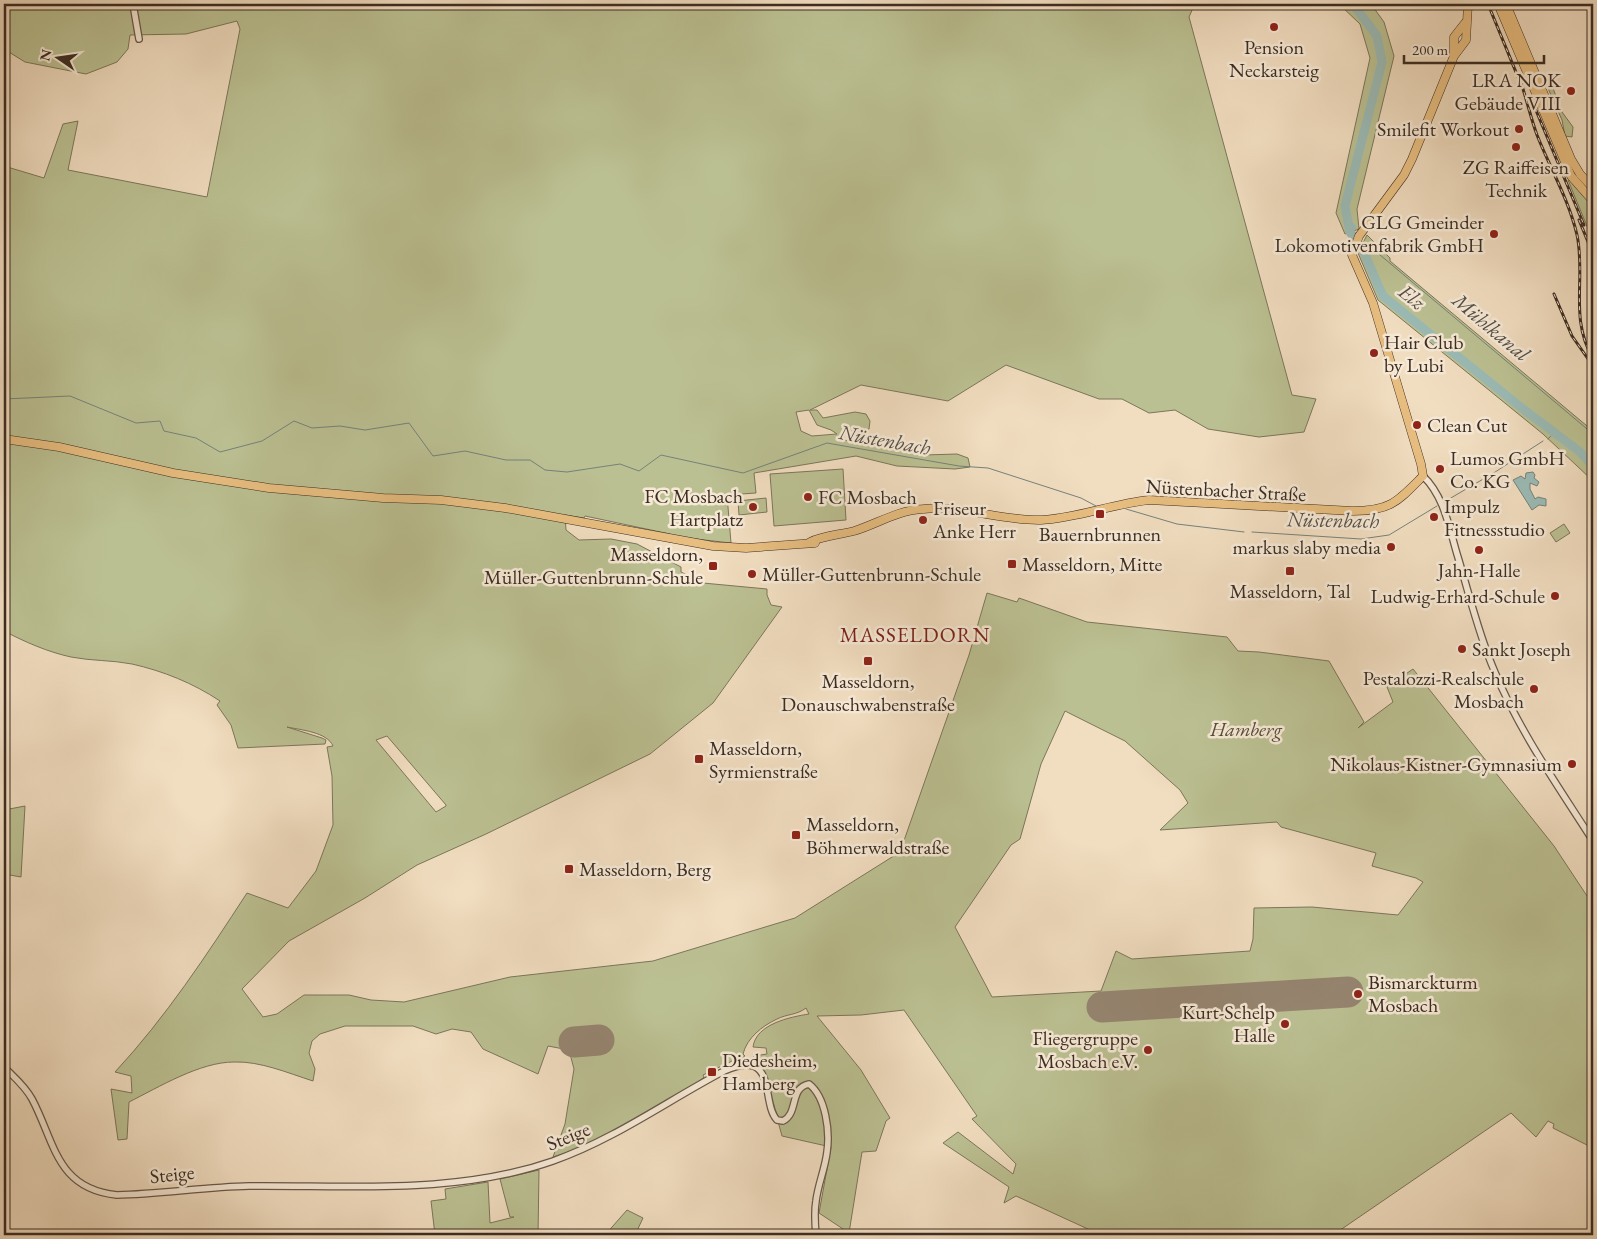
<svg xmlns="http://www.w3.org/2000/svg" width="1597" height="1239" font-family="'EB Garamond',serif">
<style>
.green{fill:#bbc092;stroke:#7c765a;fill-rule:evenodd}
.water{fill:#9bbbb6;stroke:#75827b}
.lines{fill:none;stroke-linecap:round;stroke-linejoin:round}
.stream{stroke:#75827b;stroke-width:1}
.canal{stroke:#9bbbb6;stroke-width:5}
.river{stroke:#9bbbb6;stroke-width:9}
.runway{stroke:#968571;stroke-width:31}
.minor-casing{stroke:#69594a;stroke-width:8}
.major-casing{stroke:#3c2d22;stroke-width:9}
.minor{stroke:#f6e9d6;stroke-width:5.5}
.major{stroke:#e8be80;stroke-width:8}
.rail-casing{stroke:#3c2d22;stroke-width:3}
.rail{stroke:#f6e9d6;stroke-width:1;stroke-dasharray:4;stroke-linecap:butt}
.poi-dot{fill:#8f2418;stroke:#f6e9d6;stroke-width:2}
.labels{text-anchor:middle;stroke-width:5;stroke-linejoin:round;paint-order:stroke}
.poi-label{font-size:20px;fill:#3c2d22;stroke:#f6e9d6;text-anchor:start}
.street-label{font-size:20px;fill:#3c2d22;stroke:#f6e9d6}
.park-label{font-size:20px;font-style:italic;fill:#554a38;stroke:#f6e9d6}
.water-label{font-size:21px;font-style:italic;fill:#545047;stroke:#f6e9d6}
.neighbourhood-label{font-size:21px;letter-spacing:1px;fill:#7a1f14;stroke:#f6e9d6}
</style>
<rect width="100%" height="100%" fill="#f1ddc0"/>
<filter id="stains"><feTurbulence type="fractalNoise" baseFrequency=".004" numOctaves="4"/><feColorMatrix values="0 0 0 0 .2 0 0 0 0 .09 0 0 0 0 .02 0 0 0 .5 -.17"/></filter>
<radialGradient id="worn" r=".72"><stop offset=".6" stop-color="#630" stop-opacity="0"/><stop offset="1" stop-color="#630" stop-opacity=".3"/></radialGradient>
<g class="green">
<path d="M4,4H1192L1193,8L1189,17L1292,395L1316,399L1304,432L1259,437L1208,429L1175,410L1149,413L1122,399H1099L1006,365L948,401L861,385L810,410H817L823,418L855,412L866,414L870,421L869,429L845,434L843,440L888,446L924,455L957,454L968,458L970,467L955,469L897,466L856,456L754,473L756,493L727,495L731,543L670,536V534L585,516L584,518L565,515L566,530L579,540L611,539L637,544L681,567V572L703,583L767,589V595L771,605L782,607L713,703L650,754L486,834L417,865L365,898L289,941L242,989L263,1017L277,1014L304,995H349L371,1000L404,1002L510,977L653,961L795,918L900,852L969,655L987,593L1017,602L1019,598L1087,622L1227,637L1238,651L1259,652L1329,661L1364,722L1358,728L1393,702L1387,687L1413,669L1554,846L1593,905V1148L1553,1128L1554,1124L1548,1121L1536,1137L1511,1113L1333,1235H1101L1016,1196L1004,1203L1009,1187L943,1143L958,1132L1013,1174L1016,1164L972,1119L977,1116L904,1010L861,1015L817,1016L861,1070L890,1118L886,1121L876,1151L862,1152L849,1233L819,1213L831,1147L782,1136L765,1074L752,1063L754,1056L767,1054L766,1048L753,1047C756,1024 790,1017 809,1014L806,1008C797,1015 787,1014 777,1019C762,1026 747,1038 743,1054L745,1056L736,1063L732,1061L703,1075L704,1077L697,1083L587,1147L553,1157L565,1124L574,1069L569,1050L548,1046L538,1074L483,1049L471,1032L452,1029L436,1034L413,1026H345L320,1034L312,1041L309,1053L315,1069L313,1081C288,1073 260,1061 234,1062C200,1062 159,1087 129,1102L127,1139L118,1140L111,1089L132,1093L131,1076L115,1072C166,1017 206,956 247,893L288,908L316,871L333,825L332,776L327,747L333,746C327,732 301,730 287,727L322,738L326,740L325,744L238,748L231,725L217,705L220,701C193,683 163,671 132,664C112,660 91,661 71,657C48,652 25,642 4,631V166L44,178L63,124L78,121L68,170L207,197L240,29L237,21L186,34L130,35L128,49L117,62L86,74L25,62L4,49ZM809,410L817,425L831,430L837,434L812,436L801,431L796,412ZM1065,711L1125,741L1180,790L1188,803L1160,830L1277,822L1281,827L1376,853L1372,866L1416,878L1423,882L1398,915L1312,907L1254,908L1253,939L1250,951L1132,959L1116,951L1101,991L992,997L955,927L1011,845L1020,839L1041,764ZM387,736L446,805V806L436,812L376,740Z"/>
<polygon points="1339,4 1371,4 1384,22 1394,56 1357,209 1359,229 1345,234 1336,213 1370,58 1360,24"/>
<polygon points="1551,83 1562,112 1573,127 1572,137 1565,136 1562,120 1547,86"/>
<polygon points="1571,179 1593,206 1591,236 1568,180"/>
<polygon points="1367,235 1390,258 1390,261 1593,431 1593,481 1543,434 1378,300 1358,253"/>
<polygon points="843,469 846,520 774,526 770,474"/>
<polygon points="766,498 767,512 739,515 738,501"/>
<polygon points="1564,524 1570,533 1556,542 1550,533"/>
<polygon points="25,806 21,877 4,874 4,810"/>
<polygon points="539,1170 538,1235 435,1235 431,1201 446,1199 445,1189 488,1182 490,1223 514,1217 510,1217 500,1179"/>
<polygon points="627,1210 643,1218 635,1235 605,1235"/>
</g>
<polygon class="water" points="1533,472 1535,475 1534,478 1539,482 1537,486 1530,483 1530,489 1535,499 1538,497 1546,499 1546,506 1539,505 1532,510 1513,480 1521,476 1525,479 1526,473"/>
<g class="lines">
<g class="stream">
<polyline points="1367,244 1593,434"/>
<polyline points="4,399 70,396 136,423 160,421 164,431 196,438 220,452 262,441 294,421 312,428 340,426 365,430 409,423 433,456 465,451 506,460 530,460 545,470 567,472 620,464 639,471 661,455 743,473 827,443 959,466 988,468 1081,498 1096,506"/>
<polyline points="1548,439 1554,433"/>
<polyline points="1489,476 1543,441"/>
<polyline points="1444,502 1485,478"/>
<polyline points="1126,509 1177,524 1244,532"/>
<polyline points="1252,532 1361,539 1389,535 1437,506"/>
</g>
<polyline class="canal" points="1346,221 1354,227"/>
<polyline class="river" points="1353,4 1377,36 1382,62 1345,206 1350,232 1363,250 1383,296 1518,405 1580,452 1593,466"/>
<g class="runway">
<polyline points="1102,1007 1348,992"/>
<polyline points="574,1042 599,1040"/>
</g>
<g class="minor-casing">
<g id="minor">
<polyline points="133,4 139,39"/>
<path d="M1423,476C1444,496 1449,527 1457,554C1469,593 1478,633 1494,670C1519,731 1558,786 1593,841"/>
<path d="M4,1067C14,1077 25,1086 32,1099C55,1142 56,1189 117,1195C161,1194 205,1187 249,1186C350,1185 456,1195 553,1161C615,1139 667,1101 724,1071C779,1047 760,1102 777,1120L783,1121C799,1113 789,1088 809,1084C826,1097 830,1132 827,1152C825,1169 818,1184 816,1201C814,1212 815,1224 816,1235"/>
</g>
</g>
<g class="major-casing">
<g id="major">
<polyline points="1498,4 1571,176 1593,201"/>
<polyline points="1506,4 1571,159 1580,174 1593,188"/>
<polyline points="1454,54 1454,37 1465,23"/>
<polyline points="4,439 59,447 173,473 269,488 383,498 441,500 505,508 713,546 746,548 815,543"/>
<path d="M810,542C825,535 839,535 854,531C877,524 898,510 923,509C962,505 1001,521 1041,520C1078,518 1112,504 1149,500L1353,511C1391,511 1398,501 1423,476L1421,464L1373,303L1352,255L1359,236L1404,175L1412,159L1454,56L1466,40L1468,4"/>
</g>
</g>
<use href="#minor" class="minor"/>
<use href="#major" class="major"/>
<g class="rail-casing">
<g id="rail">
<polyline points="1488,4 1520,82"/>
<path d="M1519,77C1526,96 1530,116 1537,135C1550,168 1569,200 1577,235C1586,277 1569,319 1593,358"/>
<polyline points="1535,108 1584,225"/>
<polyline points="1579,220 1593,254"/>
<polyline points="1554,294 1572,336 1593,366"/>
</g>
</g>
<use href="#rail" class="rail"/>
</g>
<g class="poi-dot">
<circle cx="1274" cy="27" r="5"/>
<circle cx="1571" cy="91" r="5"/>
<circle cx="1519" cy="129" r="5"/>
<circle cx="1516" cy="147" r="5"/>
<circle cx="1494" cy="234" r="5"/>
<circle cx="1374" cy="353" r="5"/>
<circle cx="1417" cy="425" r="5"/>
<circle cx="1440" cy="469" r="5"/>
<circle cx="808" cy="497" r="5"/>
<circle cx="753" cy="507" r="5"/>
<rect x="1095" y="509" width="10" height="10" rx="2.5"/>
<circle cx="1434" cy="517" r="5"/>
<circle cx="923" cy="520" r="5"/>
<circle cx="1391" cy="547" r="5"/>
<circle cx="1479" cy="550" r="5"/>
<rect x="1007" y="559" width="10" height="10" rx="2.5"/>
<rect x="708" y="561" width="10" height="10" rx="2.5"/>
<rect x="1285" y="566" width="10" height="10" rx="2.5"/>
<circle cx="752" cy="574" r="5"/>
<circle cx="1555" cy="596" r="5"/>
<circle cx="1462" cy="649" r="5"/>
<rect x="863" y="656" width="10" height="10" rx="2.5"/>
<circle cx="1534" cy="689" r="5"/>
<rect x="694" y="754" width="10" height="10" rx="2.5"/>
<circle cx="1572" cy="764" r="5"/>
<rect x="791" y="830" width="10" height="10" rx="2.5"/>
<rect x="564" y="864" width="10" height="10" rx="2.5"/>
<circle cx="1358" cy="994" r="5"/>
<circle cx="1285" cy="1024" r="5"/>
<circle cx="1148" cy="1050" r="5"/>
<rect x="707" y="1067" width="10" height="10" rx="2.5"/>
</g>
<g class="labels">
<g class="poi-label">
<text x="1274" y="54" text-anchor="middle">Pension<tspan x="1274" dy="23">Neckarsteig</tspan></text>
<text x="1561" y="87" text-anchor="end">LRA NOK<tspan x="1561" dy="23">Gebäude VIII</tspan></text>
<text x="1509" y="136" text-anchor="end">Smilefit Workout</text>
<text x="1516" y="174" text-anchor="middle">ZG Raiffeisen<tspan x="1516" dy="23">Technik</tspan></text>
<text x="1484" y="229" text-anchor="end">GLG Gmeinder<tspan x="1484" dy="23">Lokomotivenfabrik GmbH</tspan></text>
<text x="1384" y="349">Hair Club<tspan x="1384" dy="23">by Lubi</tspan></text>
<text x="1427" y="432">Clean Cut</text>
<text x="1450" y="465">Lumos GmbH<tspan x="1450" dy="23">Co. KG</tspan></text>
<text x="743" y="503" text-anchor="end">FC Mosbach<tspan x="743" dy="23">Hartplatz</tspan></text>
<text x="818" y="504">FC Mosbach</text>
<text x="1444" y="513">Impulz<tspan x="1444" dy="23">Fitnessstudio</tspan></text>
<text x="933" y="515">Friseur<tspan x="933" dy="23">Anke Herr</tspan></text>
<text x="1100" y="541" text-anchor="middle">Bauernbrunnen</text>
<text x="1381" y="554" text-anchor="end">markus slaby media</text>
<text x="703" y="561" text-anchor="end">Masseldorn,<tspan x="703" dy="23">Müller-Guttenbrunn-Schule</tspan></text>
<text x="1022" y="571">Masseldorn, Mitte</text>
<text x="1479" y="577" text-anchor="middle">Jahn-Halle</text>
<text x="762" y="581">Müller-Guttenbrunn-Schule</text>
<text x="1290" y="598" text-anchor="middle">Masseldorn, Tal</text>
<text x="1545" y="603" text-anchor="end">Ludwig-Erhard-Schule</text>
<text x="1472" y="656">Sankt Joseph</text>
<text x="1524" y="685" text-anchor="end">Pestalozzi-Realschule<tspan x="1524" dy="23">Mosbach</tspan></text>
<text x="868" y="688" text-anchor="middle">Masseldorn,<tspan x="868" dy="23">Donauschwabenstraße</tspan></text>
<text x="709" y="755">Masseldorn,<tspan x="709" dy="23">Syrmienstraße</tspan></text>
<text x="1562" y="771" text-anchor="end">Nikolaus-Kistner-Gymnasium</text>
<text x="806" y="831">Masseldorn,<tspan x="806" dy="23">Böhmerwaldstraße</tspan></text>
<text x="579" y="876">Masseldorn, Berg</text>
<text x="1368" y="989">Bismarckturm<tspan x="1368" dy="23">Mosbach</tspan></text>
<text x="1275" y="1019" text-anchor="end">Kurt-Schelp<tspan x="1275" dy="23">Halle</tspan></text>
<text x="1138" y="1045" text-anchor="end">Fliegergruppe<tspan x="1138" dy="23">Mosbach e.V.</tspan></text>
<text x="722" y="1067">Diedesheim,<tspan x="722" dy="23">Hamberg</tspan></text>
</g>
<g class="street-label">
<text transform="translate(1226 490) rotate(3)" y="7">Nüstenbacher Straße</text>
<text transform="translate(568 1136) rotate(-22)" y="7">Steige</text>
<text transform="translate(172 1174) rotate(-6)" y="7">Steige</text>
</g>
<g class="park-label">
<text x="1246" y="736">Hamberg</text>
</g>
<g class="water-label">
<text transform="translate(1412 297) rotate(38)" y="7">Elz</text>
<text transform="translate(1491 327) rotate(40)" y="7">Mühlkanal</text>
<text transform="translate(885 440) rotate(10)" y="7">Nüstenbach</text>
<text transform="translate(1333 520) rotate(1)" y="7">Nüstenbach</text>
</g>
<g class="neighbourhood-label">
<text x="915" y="642">MASSELDORN</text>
</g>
</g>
<rect width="1597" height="1239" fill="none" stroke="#f1ddc0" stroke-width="20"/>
<rect x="5" y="5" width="1587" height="1229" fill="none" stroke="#3c2d22" stroke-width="2.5"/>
<rect x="10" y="10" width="1577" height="1219" fill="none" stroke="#3c2d22"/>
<g transform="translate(58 58) rotate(283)" stroke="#f6e9d6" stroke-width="4" paint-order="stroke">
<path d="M0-4L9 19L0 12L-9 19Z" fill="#3c2d22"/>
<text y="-8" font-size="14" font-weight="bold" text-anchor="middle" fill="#3c2d22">N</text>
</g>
<path d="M1404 55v8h140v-8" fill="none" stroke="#3c2d22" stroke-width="2.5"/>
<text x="1412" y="55" font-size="15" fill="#3c2d22" stroke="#f6e9d6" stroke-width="4" paint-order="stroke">200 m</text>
<rect width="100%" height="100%" filter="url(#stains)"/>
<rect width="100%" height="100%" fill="url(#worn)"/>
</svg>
